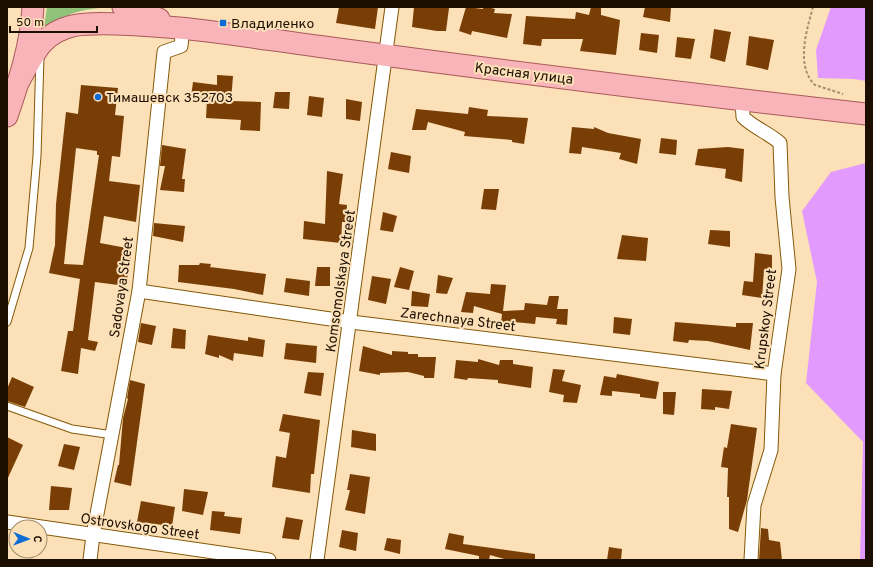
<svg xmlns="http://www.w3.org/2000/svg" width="873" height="567" font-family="Overpass,sans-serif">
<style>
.green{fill:#90c379}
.water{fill:#e39aff}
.building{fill:#793e05;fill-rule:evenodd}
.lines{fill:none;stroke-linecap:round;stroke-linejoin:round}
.lane-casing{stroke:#835907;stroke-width:9}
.street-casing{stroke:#835907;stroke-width:15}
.primary-casing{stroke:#a85a5a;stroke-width:23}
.path{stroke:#a58f70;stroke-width:2;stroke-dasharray:3 2;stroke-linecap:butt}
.lane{stroke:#fff;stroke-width:7}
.street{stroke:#fff;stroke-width:13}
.primary{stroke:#f8b4b9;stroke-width:21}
.poi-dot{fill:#106cd5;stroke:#fce0b8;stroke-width:1.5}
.labels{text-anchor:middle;stroke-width:4;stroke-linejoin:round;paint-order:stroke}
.poi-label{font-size:14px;fill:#1c0f00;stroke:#fce0b8;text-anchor:start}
.street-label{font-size:14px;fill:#1c0f00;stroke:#fce0b8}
</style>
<rect width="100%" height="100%" fill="#fce0b8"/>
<path class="green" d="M47,7H97L99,8C78,10 62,16 44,27Z"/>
<g class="water">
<polygon points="831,7 866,7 866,81 854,79 818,78 816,50"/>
<polygon points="866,163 866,560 860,560 863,442 806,383 817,282 802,211 831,172"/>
</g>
<g class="building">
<polygon points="339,7 378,7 375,29 336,23"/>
<polygon points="414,7 449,8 446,31 437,31 412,27"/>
<polygon points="466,7 483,9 483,7 487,7 495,9 494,13 512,14 507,38 472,31 471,35 459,31"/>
<polygon points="591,7 601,7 601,15 620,20 616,55 580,51 583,39 542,39 541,46 523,44 526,16 575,19 576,12 589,15"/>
<polygon points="645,7 671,7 670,22 643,17"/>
<polygon points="714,29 731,32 725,62 710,58"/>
<polygon points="641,33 659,35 657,53 639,50"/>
<polygon points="749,36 774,40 768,70 746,65"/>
<polygon points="677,37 695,39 691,59 675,57"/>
<polygon points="217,75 233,76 231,101 261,102 260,131 240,130 241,120 206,118 207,99 191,97 193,82 217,85"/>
<path d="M81,85L118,88L115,115L124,116L120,157L112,156L109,181L140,185L136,222L104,216L100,243L132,249L126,286L95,282L88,340L98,342L95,351L81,348L78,374L61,371L68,331H73L80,279L49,273L55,245L56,204L66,112L78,114ZM76,148L97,151V155H99L83,265L64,264Z"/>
<polygon points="275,92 290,92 289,109 273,108"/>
<polygon points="309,96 324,98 322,117 307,115"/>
<polygon points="346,99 362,102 360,121 346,119"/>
<polygon points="469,107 488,110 487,116 528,118 524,144 512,142 512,140 464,136 465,132 428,122 426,130 412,130 416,109 468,114"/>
<polygon points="572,127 594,129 594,127 608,133 641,139 637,164 619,159 621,153 582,147 581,154 569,153"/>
<polygon points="661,138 677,140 676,155 659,153"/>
<polygon points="162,145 186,149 182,179 185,179 184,192 160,190 165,166 160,166"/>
<polygon points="728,147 744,149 742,182 725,178 726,169 695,165 698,149"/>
<polygon points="391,152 411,156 409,173 388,169"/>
<polygon points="327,171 343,174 339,204 347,205 346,222 342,222 341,243 303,239 304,221 325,224"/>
<polygon points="484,189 499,189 496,210 481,209"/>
<polygon points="383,212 397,216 393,232 380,230"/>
<polygon points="154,223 185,226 183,242 153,236"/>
<polygon points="710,230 730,231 730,247 708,244"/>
<polygon points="622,235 648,238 646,261 617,259"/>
<polygon points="755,253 772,255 772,271 764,270 762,298 742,295 744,281 753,282"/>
<polygon points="200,263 211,264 210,267 266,274 263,295 234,289 178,282 179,265 199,265"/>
<polygon points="317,267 330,267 330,286 315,286"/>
<polygon points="400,267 414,271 409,290 394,287"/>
<polygon points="438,275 453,278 447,294 436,293"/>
<polygon points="372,276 391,279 386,304 368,300"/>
<polygon points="286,278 310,281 309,296 284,292"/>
<polygon points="491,284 506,285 503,311 524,310 525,303 547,305 549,296 559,296 557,309 568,309 567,325 556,324 557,319 536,317 535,324 514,322 513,325 501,323 502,314 474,306 473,313 461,312 466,292 490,294"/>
<polygon points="412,291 430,294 428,307 411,306"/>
<polygon points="614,317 632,319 630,335 613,333"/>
<polygon points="675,322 736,327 736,323 753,323 750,350 708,341 689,340 688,343 673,341"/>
<polygon points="141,323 156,326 152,345 138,342"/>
<polygon points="173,328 186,330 185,349 171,348"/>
<polygon points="208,335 248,341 248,337 265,340 263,357 234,353 233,361 219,355 219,358 205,354"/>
<polygon points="286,343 317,346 316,363 284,359"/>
<polygon points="363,346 392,355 392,351 408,352 408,354 418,354 418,357 436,357 434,378 424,378 424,376 408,372 380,373 380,375 359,371"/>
<polygon points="478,359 499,365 500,360 513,360 513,364 533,367 531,388 498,383 498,380 468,378 467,380 454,378 456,360 478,362"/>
<polygon points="553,369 565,370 562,381 581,385 577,403 563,402 564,395 549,392"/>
<polygon points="308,372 324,373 321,396 304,393"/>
<polygon points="617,374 659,382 656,399 640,397 640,394 612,391 612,396 600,395 604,376 616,378"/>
<polygon points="12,377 34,387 25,407 7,401 7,389"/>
<polygon points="130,380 145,384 131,486 114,482 118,465 119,465 123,418 128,399 127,398"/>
<polygon points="702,389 732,391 729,409 715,407 715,410 701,409"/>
<polygon points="663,392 676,392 674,415 663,414"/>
<polygon points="283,414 320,420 314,474 311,474 310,493 272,487 276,456 286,458 290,433 279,431"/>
<polygon points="731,424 757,428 747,500 738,532 729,529 729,497 727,497 728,468 721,467 724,447 727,448"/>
<polygon points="352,430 376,434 376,451 351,447"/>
<polygon points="7,437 23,445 7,480"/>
<polygon points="64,444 80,447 74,470 58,466"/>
<polygon points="350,474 370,477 365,514 345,510 350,490 347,490"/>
<polygon points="51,486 72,488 69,510 49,510"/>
<polygon points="184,489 208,492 203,515 182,511"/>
<polygon points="141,501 175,507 172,526 137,522"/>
<polygon points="212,511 225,512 224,516 242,518 240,534 210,530"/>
<polygon points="286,517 303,520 299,540 282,538"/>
<polygon points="761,528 768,529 769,540 780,542 782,560 759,560"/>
<polygon points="342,530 358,533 356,551 339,547"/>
<polygon points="449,533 464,536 463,544 535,554 535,560 508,560 490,555 489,560 479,560 479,556 445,549"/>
<polygon points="387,538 401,540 400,554 384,550"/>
<polygon points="609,547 622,549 621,560 607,560"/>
</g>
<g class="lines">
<g class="lane-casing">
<g id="lane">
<polyline points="7,322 29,248 37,156 40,57"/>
<polyline points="7,406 72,429 113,435"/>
</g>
</g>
<g class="street-casing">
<g id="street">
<path d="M742,100L743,117C754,128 769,133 780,143L782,197L789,269L774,374L771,450L754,505L751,560"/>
<polyline points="139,291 351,322 774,374"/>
<polyline points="7,522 269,560"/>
<polyline points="90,560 93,535 139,291 164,52 181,46 183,27"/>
<polyline points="317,560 392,7"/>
</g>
</g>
<g class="primary-casing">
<g id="primary">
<polyline points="123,7 159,19"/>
<path d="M19,81C34,55 40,34 72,26C93,22 116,24 138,25C203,28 267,40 331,48C509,72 687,94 866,114"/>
<path d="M7,116C19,81 31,45 33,7"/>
</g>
</g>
<path class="path" d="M813,7C807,29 795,66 815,85L843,94"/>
<use href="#lane" class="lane"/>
<use href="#street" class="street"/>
<use href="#primary" class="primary"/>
</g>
<g class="poi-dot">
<rect x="219" y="19" width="8" height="8" rx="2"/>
<circle cx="98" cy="97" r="4"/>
</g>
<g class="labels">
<g class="poi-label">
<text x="231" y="28">Владиленко</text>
<text x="106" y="102">Тимашевск 352703</text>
</g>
<g class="street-label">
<text transform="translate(524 73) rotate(7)" y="5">Красная улица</text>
<text transform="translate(340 281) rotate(-82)" y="5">Komsomolskaya Street</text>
<text transform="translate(121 287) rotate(-82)" y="5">Sadovaya Street</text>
<text transform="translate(458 319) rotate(7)" y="5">Zarechnaya Street</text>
<text transform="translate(765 319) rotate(-83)" y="5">Krupskoy Street</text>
<text transform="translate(140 526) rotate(8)" y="5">Ostrovskogo Street</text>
</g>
</g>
<rect width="873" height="567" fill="none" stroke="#1c0f00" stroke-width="16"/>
<g transform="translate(28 539) rotate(91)"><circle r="19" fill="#fce0b8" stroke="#a28c6e"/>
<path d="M0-3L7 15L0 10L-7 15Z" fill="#106cd5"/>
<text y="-6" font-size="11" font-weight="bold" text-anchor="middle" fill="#1c0f00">С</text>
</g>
<path d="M10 26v6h87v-6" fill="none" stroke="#1c0f00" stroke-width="2"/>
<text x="16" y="26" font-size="12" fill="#1c0f00" stroke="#fce0b8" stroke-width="3" paint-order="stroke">50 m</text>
</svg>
